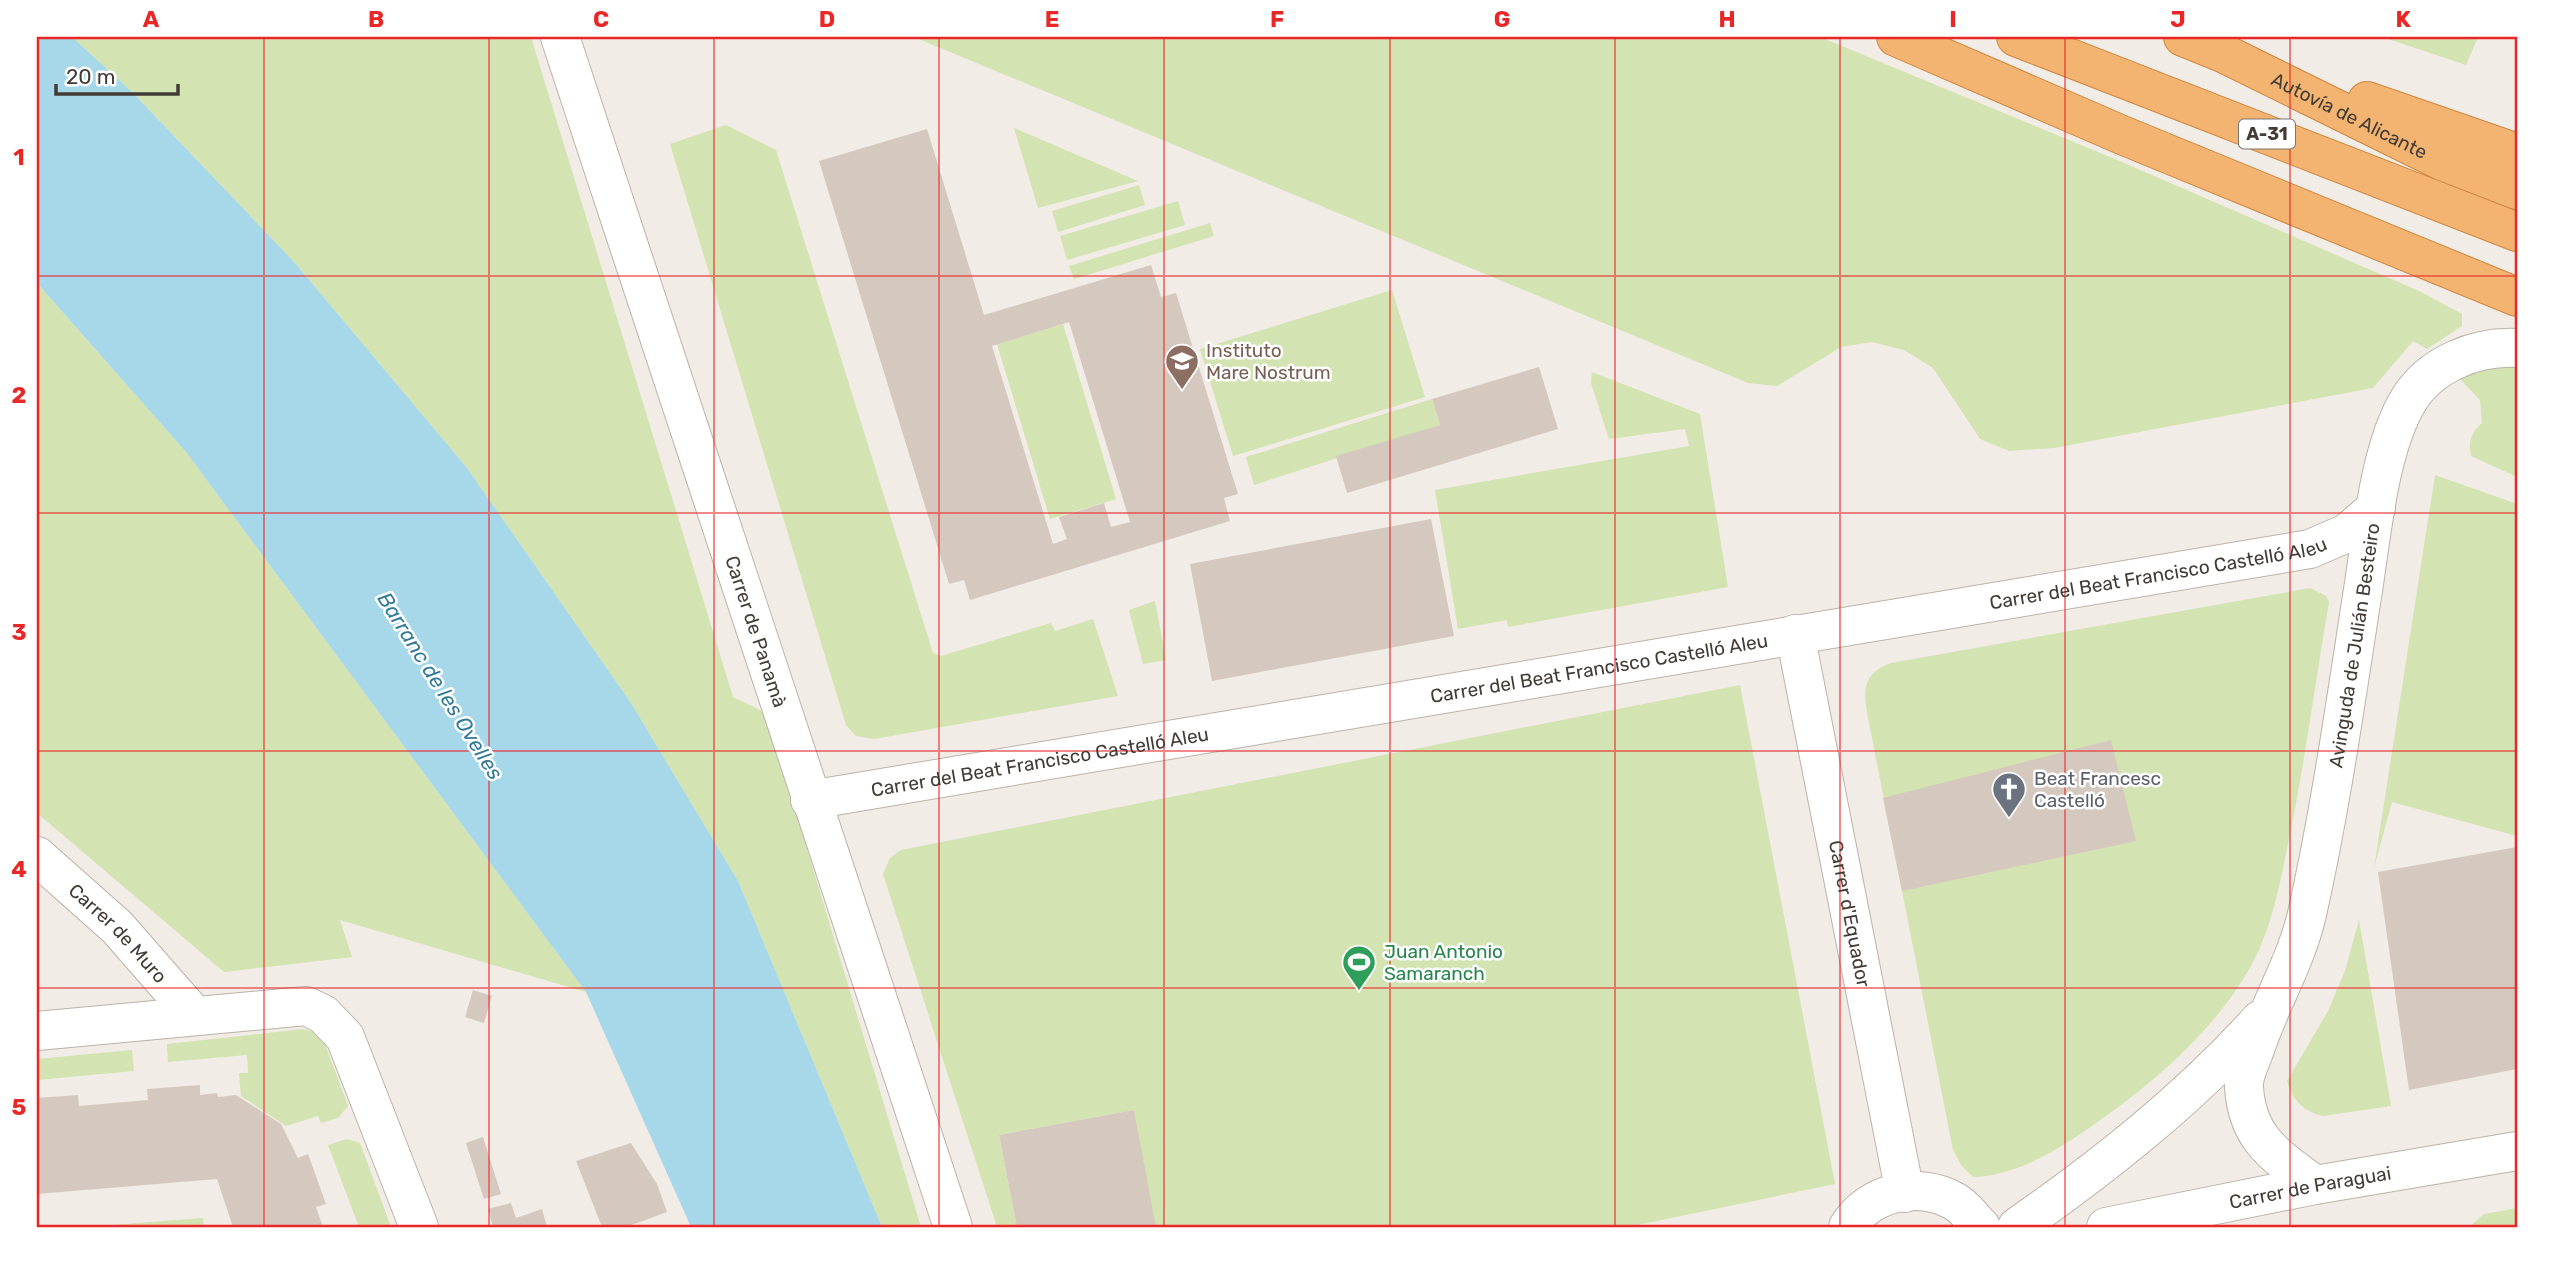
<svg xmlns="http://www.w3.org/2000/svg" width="2554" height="1264" font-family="Rubik,sans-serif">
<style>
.green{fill:#d3e3b1}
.water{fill:#a6d8ea}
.building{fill:#d5c9bf;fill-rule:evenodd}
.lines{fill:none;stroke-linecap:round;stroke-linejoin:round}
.minor-casing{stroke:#bcb2a9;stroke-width:40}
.tertiary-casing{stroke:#bcb2a9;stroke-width:40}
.motorway-casing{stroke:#d08741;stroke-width:40}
.minor{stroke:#fff;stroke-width:38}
.tertiary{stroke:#fff;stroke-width:38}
.motorway{stroke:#f2b470;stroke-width:38}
.grid{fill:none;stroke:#e82726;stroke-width:2;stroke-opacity:0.55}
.labels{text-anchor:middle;stroke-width:5;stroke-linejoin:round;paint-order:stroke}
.shield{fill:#fff;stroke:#7b7672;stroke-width:2}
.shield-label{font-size:18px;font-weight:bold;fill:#433c36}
.street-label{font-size:19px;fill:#433c36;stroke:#fff}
.education-label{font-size:19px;fill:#785e54;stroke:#fff;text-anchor:start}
.worship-label{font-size:19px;fill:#5b616d;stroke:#fff;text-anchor:start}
.leisure-label{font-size:19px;fill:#27864d;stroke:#fff;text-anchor:start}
.water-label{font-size:21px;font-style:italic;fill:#347b97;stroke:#fff}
.neatline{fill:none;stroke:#e82726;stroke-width:2.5}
.grid-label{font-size:23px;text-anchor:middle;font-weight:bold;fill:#e82726}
</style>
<rect width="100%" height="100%" fill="#f1ece6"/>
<g class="green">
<polygon points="72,37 531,37 733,697 766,713 921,1227 882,1227 738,881 631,703 467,468 295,263 133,93"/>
<polygon points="914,37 1820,37 2122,162 2419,291 2462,314 2462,326 2427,349 2413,341 2373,388 2054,448 2009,451 1980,439 1933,368 1904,350 1872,342 1841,347 1777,386 1748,383"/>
<polygon points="2382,37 2478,37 2466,65"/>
<polygon points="726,125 776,150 933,653 941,656 1051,623 1055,631 1093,619 1118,696 874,739 856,736 846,725 670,144"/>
<polygon points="1014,128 1138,181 1038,208"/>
<polygon points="1139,185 1145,205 1058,232 1052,211"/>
<polygon points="1178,201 1185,225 1067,260 1060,236"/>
<polygon points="1210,223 1214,236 1074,279 1069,266"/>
<polygon points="37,283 186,452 586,992 340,920 352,957 224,972 37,813"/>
<polygon points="1392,290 1425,397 1233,456 1200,349"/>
<polygon points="1063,324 1116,499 1050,519 997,344"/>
<path d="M2509,366L2517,367V477L2471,456C2468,441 2471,433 2482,423L2480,400L2459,378L2481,369Z"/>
<polygon points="1592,372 1700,414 1728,587 1508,627 1507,620 1458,629 1435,490 1689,446 1685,429 1609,439 1591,383"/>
<polygon points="1432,399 1440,425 1254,485 1246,457"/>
<polygon points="2435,475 2517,504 2517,836 2392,802 2374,868"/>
<path d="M2310,588L2326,596L2329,602C2315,683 2305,763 2288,843C2280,884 2272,927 2252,964C2220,1023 2164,1074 2110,1113C2070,1142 2024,1175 1973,1177L1961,1165L1953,1150L1868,718C1863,692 1862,673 1891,663Z"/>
<polygon points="1155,601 1166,660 1143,664 1129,610"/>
<polygon points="1740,685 1835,1184 1628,1227 1155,1227 1134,1110 999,1135 1017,1227 997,1227 883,874 890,858 901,850"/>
<path d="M2359,920L2391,1106L2323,1116C2304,1112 2292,1100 2287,1081L2328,1011L2345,971Z"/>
<polygon points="303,1029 318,1033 325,1044 348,1106 338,1118 321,1123 318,1116 286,1126 241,1096 239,1073 248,1073 247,1055 168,1062 167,1044"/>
<polygon points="132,1050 134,1071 37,1080 37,1059"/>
<polygon points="347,1139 360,1143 391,1227 359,1227 328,1145"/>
<polygon points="2517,1208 2517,1227 2469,1227 2484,1214"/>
<polygon points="203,1218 204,1227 87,1227"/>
</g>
<polygon class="water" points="37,37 72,37 133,93 295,263 467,468 631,703 738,881 882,1227 691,1227 586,992 186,452 37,283"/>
<g class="building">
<path d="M927,129L984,315L1151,265L1161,297L1176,293L1238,494L1224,498L1230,521L970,600L964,580L949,584L819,161ZM1069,322L1130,522L1111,527L1104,503L1059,517L1067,539L1053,544L992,346Z"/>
<polygon points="1539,367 1558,429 1347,493 1336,456 1440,425 1432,399"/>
<polygon points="1431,519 1454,636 1212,681 1190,564"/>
<polygon points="2111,740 2136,841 1902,891 1883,798"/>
<polygon points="2517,847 2517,1069 2409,1090 2378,872"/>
<polygon points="473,990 492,996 484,1023 465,1017"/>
<polygon points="200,1085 200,1095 217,1093 218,1097 236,1095 281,1124 298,1158 308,1154 326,1204 316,1207 323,1227 233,1227 217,1179 37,1194 37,1098 78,1095 79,1106 148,1100 147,1089"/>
<polygon points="1134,1110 1156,1227 1017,1227 999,1135"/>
<polygon points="483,1137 501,1194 484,1199 466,1143"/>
<polygon points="631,1143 657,1184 667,1212 626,1227 602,1227 576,1161"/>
<polygon points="511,1203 516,1218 542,1209 547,1227 493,1227 488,1209"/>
</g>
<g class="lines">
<g class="minor-casing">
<g id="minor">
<path id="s1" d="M560,37L953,1227"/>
<path id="s2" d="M1795,634L1905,1193"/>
<path id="s3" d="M810,800L2310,549L2347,533L2376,508"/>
<path id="s4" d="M37,856L117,927L194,1015"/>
<polyline points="37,1031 306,1006 323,1014 345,1037 419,1227"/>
</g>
</g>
<g class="tertiary-casing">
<g id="tertiary">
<path id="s5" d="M2315,1185C2276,1156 2247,1139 2244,1087C2243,1076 2250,1063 2254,1052C2269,1005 2296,962 2307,914C2331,807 2346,699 2363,590C2372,533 2379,450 2408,401C2430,364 2476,346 2517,348"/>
<path d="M1848,1227C1869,1192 1918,1181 1954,1201C1964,1206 1973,1219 1981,1227"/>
<path d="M2017,1227C2104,1166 2189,1099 2260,1020"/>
<path id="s6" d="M2106,1227L2315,1185L2517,1151"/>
</g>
</g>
<g class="motorway-casing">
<g id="motorway">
<polyline points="1896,37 2122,135 2517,297"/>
<polyline points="2016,37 2517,232"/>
<path id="s7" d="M2183,37L2225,54L2442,161L2517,190"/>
<polyline points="2367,101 2517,153"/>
</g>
</g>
<use href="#minor" class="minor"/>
<use href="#tertiary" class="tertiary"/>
<use href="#motorway" class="motorway"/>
</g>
<path class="grid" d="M264,37V1227M489,37V1227M714,37V1227M939,37V1227M1164,37V1227M1390,37V1227M1615,37V1227M1840,37V1227M2065,37V1227M2290,37V1227M37,276H2517M37,513H2517M37,751H2517M37,988H2517"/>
<defs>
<g id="school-pin" transform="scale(1.75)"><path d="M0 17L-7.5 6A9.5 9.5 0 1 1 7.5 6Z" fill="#8d6e63" stroke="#fff"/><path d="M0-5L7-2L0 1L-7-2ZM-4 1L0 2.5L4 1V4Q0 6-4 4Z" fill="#fff"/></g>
<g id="church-pin" transform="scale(1.75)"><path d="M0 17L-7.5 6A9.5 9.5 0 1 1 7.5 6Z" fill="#6b7280" stroke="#fff"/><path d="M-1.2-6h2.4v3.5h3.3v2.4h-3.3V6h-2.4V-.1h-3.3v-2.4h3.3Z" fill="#fff"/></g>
<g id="stadium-pin" transform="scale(1.75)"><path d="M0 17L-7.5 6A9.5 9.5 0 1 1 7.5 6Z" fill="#2e9e5b" stroke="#fff"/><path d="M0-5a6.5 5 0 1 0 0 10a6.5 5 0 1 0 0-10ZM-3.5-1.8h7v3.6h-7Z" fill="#fff"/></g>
</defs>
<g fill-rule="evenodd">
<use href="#school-pin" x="1182" y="361"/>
<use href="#church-pin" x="2009" y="789"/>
<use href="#stadium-pin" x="1359" y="962"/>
</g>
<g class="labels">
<rect class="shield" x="2239" y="119.5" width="56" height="29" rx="5"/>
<g class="shield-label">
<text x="2267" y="140">A-31</text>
</g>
<g class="street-label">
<text dy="7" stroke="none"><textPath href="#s7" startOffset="184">Autovía de Alicante</textPath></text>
<text dy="7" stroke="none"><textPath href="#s3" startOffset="1367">Carrer del Beat Francisco Castelló Aleu</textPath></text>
<text dy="7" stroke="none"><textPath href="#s1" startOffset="626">Carrer de Panamà</textPath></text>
<text dy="7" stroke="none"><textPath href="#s5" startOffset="584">Avinguda de Julián Besteiro</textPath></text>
<text dy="7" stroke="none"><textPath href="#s3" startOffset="800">Carrer del Beat Francisco Castelló Aleu</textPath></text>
<text dy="7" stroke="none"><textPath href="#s3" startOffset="233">Carrer del Beat Francisco Castelló Aleu</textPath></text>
<text dy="7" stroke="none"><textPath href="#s2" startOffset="285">Carrer d'Equador</textPath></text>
<text dy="7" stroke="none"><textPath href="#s4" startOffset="112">Carrer de Muro</textPath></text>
<text dy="7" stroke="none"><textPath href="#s6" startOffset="208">Carrer de Paraguai</textPath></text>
</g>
<g class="education-label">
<text x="1206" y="357">Instituto<tspan x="1206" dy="22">Mare Nostrum</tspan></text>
</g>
<g class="worship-label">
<text x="2034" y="785">Beat Francesc<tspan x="2034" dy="22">Castelló</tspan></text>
</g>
<g class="leisure-label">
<text x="1384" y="958">Juan Antonio<tspan x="1384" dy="22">Samaranch</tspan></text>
</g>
<g class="water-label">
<text transform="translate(440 686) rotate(58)" y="7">Barranc de les Ovelles</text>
</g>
</g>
<rect width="2554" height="1264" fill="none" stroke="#ffffff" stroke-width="77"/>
<path d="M56 84v10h122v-10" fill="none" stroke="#433c36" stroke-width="3.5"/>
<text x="66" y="84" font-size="21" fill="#433c36" stroke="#ffffff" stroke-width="5" paint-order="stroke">20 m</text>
<rect x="38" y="38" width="2478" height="1188" class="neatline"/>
<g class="grid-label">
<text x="151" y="27">A</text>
<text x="376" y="27">B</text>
<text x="601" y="27">C</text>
<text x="827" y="27">D</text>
<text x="1052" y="27">E</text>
<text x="1277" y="27">F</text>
<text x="1502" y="27">G</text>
<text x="1727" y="27">H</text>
<text x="1953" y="27">I</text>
<text x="2178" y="27">J</text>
<text x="2403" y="27">K</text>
<text x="19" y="165">1</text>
<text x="19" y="403">2</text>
<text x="19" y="640">3</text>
<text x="19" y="877">4</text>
<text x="19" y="1115">5</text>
</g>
</svg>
